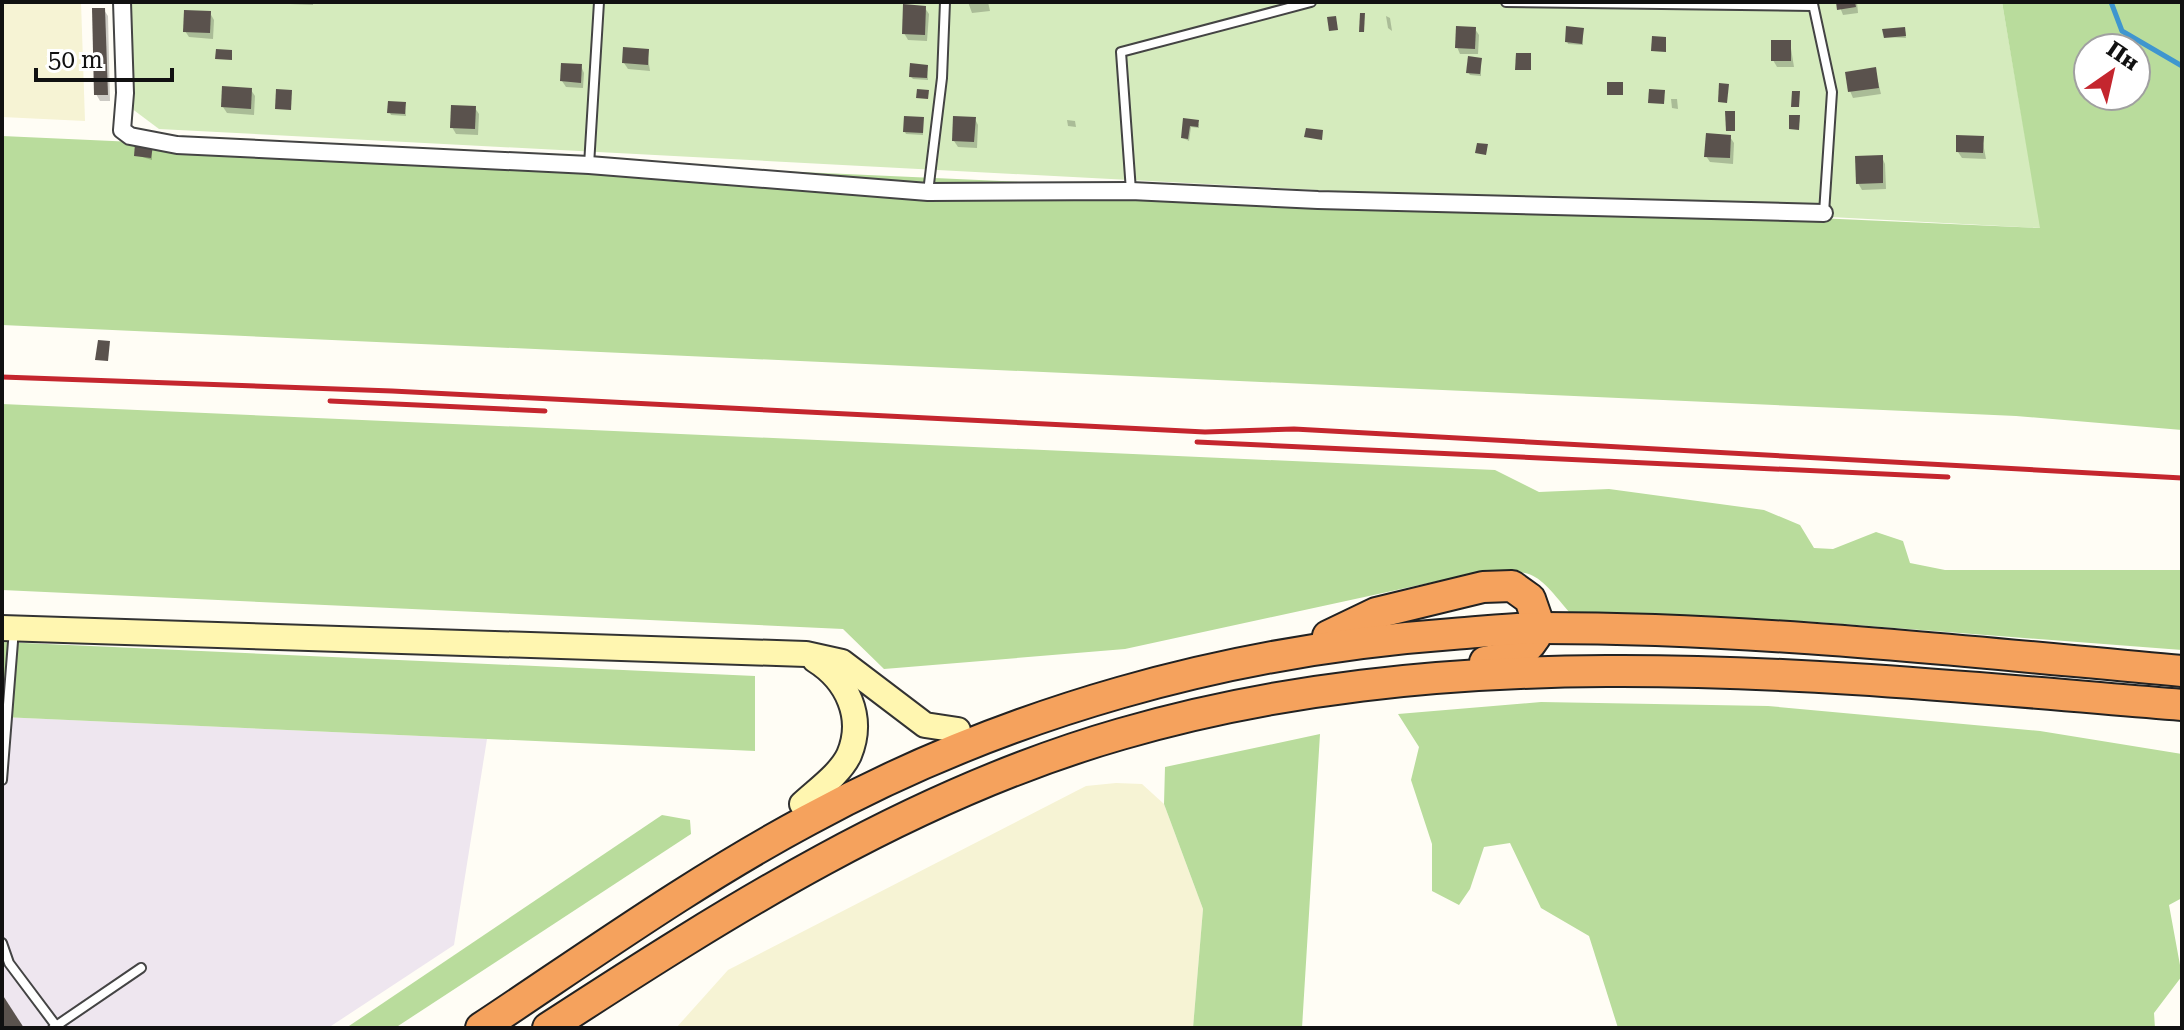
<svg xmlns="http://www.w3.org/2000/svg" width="2184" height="1030" font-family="'Roboto Serif',serif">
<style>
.industrial{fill:#eee6ef}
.farmland{fill:#f6f3d4}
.green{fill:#d5ebbd}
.forest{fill:#b9dc9c;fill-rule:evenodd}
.shadow{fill:#0003}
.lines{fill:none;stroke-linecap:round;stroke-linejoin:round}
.stream{stroke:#3f96cf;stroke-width:5}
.building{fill:#5a524d}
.lane-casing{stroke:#444;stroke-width:12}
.street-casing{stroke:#444;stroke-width:20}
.secondary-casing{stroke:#333;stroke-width:28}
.highway-casing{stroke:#222;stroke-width:34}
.lane{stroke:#fff;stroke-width:8}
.street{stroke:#fff;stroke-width:16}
.secondary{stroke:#fff6b0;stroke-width:24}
.highway{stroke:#f5a25d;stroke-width:30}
.rail{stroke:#c4262e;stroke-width:5}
</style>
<rect width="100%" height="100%" fill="#fffdf5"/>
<polygon class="industrial" points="2,717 487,739 454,945 328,1028 2,1028"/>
<g class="farmland">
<polygon points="2,2 81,2 85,121 2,117"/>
<polygon points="1116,783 1142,784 1164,804 1203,909 1193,1028 676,1028 728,970 1086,786"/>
</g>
<polygon class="green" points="126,2 2002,2 2041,228 159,129 131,108"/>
<g class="forest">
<path d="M2002,2H2182V430L2016,416L2,325V136L2040,228ZM2088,48H2136V96H2088Z"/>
<path d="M2,404L1495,470L1539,492L1609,489L1764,510L1800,525L1814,548L1833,549L1876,532L1903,541L1910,563L1945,570H2182V650L1817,622L1570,613C1537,574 1537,569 1484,571L1125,649L884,669L843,629L2,590Z"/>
<polygon points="2,642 755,676 755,751 2,717"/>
<polygon points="1541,702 1768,706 2040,731 2182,754 2182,898 2169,905 2182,976 2154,1013 2155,1028 1618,1028 1589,936 1541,908 1510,843 1484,847 1470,889 1459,905 1432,891 1432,844 1411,780 1419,747 1398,714"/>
<polygon points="1320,734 1302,1028 1193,1028 1203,909 1164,804 1165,767"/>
<polygon points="662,815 690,820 691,834 395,1028 346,1028"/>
</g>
<g class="shadow">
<polygon points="289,2 313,2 313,5 290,4"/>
<polygon points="968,2 988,2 990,11 972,13"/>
<polygon points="1838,2 1857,2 1858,13 1843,15"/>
<polygon points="925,8 929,14 927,41 908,40 904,33"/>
<polygon points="104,10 108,16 110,101 100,101 96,94"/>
<polygon points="210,13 214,20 213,39 189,37 185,31"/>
<polygon points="1386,16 1390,18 1392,31 1388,28"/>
<polygon points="1475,29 1479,35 1478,54 1460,54 1457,47"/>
<polygon points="1583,30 1583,45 1568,44 1567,41"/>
<polygon points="1905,31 1906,38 1886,37"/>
<polygon points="1790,42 1794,67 1777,67 1773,60"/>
<polygon points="647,51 650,71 628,69 624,63"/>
<polygon points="1481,60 1481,76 1470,75 1468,72"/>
<polygon points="581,66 584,73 583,88 566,87 562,81"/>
<polygon points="927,66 928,80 913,79 911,77"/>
<polygon points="1875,69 1881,94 1853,98 1850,91"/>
<polygon points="251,90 255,96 254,115 227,113 223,107"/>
<polygon points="1671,99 1677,99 1678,109 1672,108"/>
<polygon points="405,104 406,116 391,115 390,113"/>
<polygon points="475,108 479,114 478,135 456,134 452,127"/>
<polygon points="923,119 923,135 906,134 905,132"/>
<polygon points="975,119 978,125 977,148 958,147 954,141"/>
<polygon points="1067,120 1075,121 1076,127 1068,126"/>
<polygon points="1185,120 1199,124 1199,128 1191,127 1189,141 1183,138"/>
<polygon points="1730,137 1734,143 1733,164 1710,162 1706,156"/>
<polygon points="1982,138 1986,159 1962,158 1958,152"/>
<polygon points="152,148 152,160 136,155"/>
<polygon points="1882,157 1885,164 1886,189 1862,190 1858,183"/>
</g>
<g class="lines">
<polyline class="stream" points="2111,2 2122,31 2182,66"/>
</g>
<g class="building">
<polygon points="1836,2 1855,2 1856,7 1837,10"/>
<polygon points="903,4 926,6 925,35 902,34"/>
<polygon points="92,8 105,8 108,95 94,95"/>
<polygon points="184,10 211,11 210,33 183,32"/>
<polygon points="1360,13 1365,13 1364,32 1359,32"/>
<polygon points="1336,16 1338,30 1329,31 1327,17"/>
<polygon points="1456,26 1476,27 1475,49 1455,48"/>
<polygon points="1566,26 1584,28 1582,44 1565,42"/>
<polygon points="1905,27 1906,36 1884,38 1882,29"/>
<polygon points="1652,36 1666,37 1666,52 1651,51"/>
<rect x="1771" y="40" width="20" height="21"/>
<polygon points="623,47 649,49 648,65 622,63"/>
<polygon points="216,49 232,50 232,60 215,59"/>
<polygon points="1516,53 1531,53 1531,70 1515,70"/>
<polygon points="1468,56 1482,58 1480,74 1466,73"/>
<polygon points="561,63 582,64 581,83 560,81"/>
<polygon points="910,63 928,65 927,78 909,77"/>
<polygon points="1876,67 1879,88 1848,92 1845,72"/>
<rect x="1607" y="82" width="16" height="13"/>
<polygon points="1719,83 1729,84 1727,103 1718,102"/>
<polygon points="222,86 252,88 251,109 221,107"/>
<polygon points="276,89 292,90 291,110 275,109"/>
<polygon points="917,89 929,90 928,99 916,98"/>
<polygon points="1649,89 1665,90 1664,104 1648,103"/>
<polygon points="1792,91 1800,91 1799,107 1791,107"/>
<polygon points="388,101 406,102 405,114 387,113"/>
<polygon points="451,105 476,106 475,129 450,128"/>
<polygon points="1725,111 1735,111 1735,131 1726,131"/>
<polygon points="1789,115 1800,115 1799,130 1789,129"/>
<polygon points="904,116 924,117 923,133 903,132"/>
<polygon points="953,116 976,117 974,142 952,141"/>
<polygon points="1183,118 1199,120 1198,127 1190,126 1188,139 1181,138"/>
<polygon points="1306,128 1323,130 1322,140 1304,137"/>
<polygon points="1706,133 1731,135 1730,158 1704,157"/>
<polygon points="1956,135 1984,136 1983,153 1956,152"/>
<polygon points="1477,143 1488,144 1486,155 1475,153"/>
<polygon points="135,144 153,146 151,158 134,156"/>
<polygon points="1883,155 1883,183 1856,184 1855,156"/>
<polygon points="98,340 110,341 108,361 95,360"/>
<polygon points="2,994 24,1028 2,1028"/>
</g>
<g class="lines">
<g class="lane-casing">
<g id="lane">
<polyline points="1506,2 1813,6"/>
<polyline points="1813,4 1832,92 1824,213"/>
<polyline points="589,165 599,2"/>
<polyline points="1131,191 1121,52 1311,2"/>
<polyline points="928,192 942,78 945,2"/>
<polyline points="2,780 14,629"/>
<polyline points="2,943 9,963 57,1027"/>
<polyline points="53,1028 141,968"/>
</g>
</g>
<g class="street-casing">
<polyline id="street" points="122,2 125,93 122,130 130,136 177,145 589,165 928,192 1131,191 1318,200 1824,213"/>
</g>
<g class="secondary-casing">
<g id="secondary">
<polyline points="2,628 806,654 842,662 925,725 958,730"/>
<path d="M802,804C817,790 840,774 849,755C865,717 847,680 815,660"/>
</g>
</g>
<g class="highway-casing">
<g id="highway">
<path d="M1328,636L1376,613L1483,587L1512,586L1530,599L1540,628C1526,657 1515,656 1485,662"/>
<path d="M481,1028C588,957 694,881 808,820C1006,712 1229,650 1453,634C1483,632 1513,628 1543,628C1756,628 1970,652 2182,671"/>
<path d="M548,1028C728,911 912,794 1121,734C1465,634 1830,676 2182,705"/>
</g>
</g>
<use href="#lane" class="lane"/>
<use href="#street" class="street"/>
<use href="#secondary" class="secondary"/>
<use href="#highway" class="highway"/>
<g class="rail">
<polyline points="2,377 392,391 1205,432 1294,429 2182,478"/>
<polyline points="330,401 545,411"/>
<polyline points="1197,442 1948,477"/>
</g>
</g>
<rect width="2184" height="1030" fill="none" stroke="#111111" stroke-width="8"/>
<g transform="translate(2112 72) rotate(34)"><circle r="38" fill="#ffffff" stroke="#a0a0a0" stroke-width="2"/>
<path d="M0-6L14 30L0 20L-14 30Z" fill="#c4262e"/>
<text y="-12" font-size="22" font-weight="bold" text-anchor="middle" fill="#111111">Пн</text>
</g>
<path d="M36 68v12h136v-12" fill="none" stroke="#111111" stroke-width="4"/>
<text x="48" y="68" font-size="24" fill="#111111" stroke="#ffffff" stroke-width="6" paint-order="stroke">50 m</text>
</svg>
